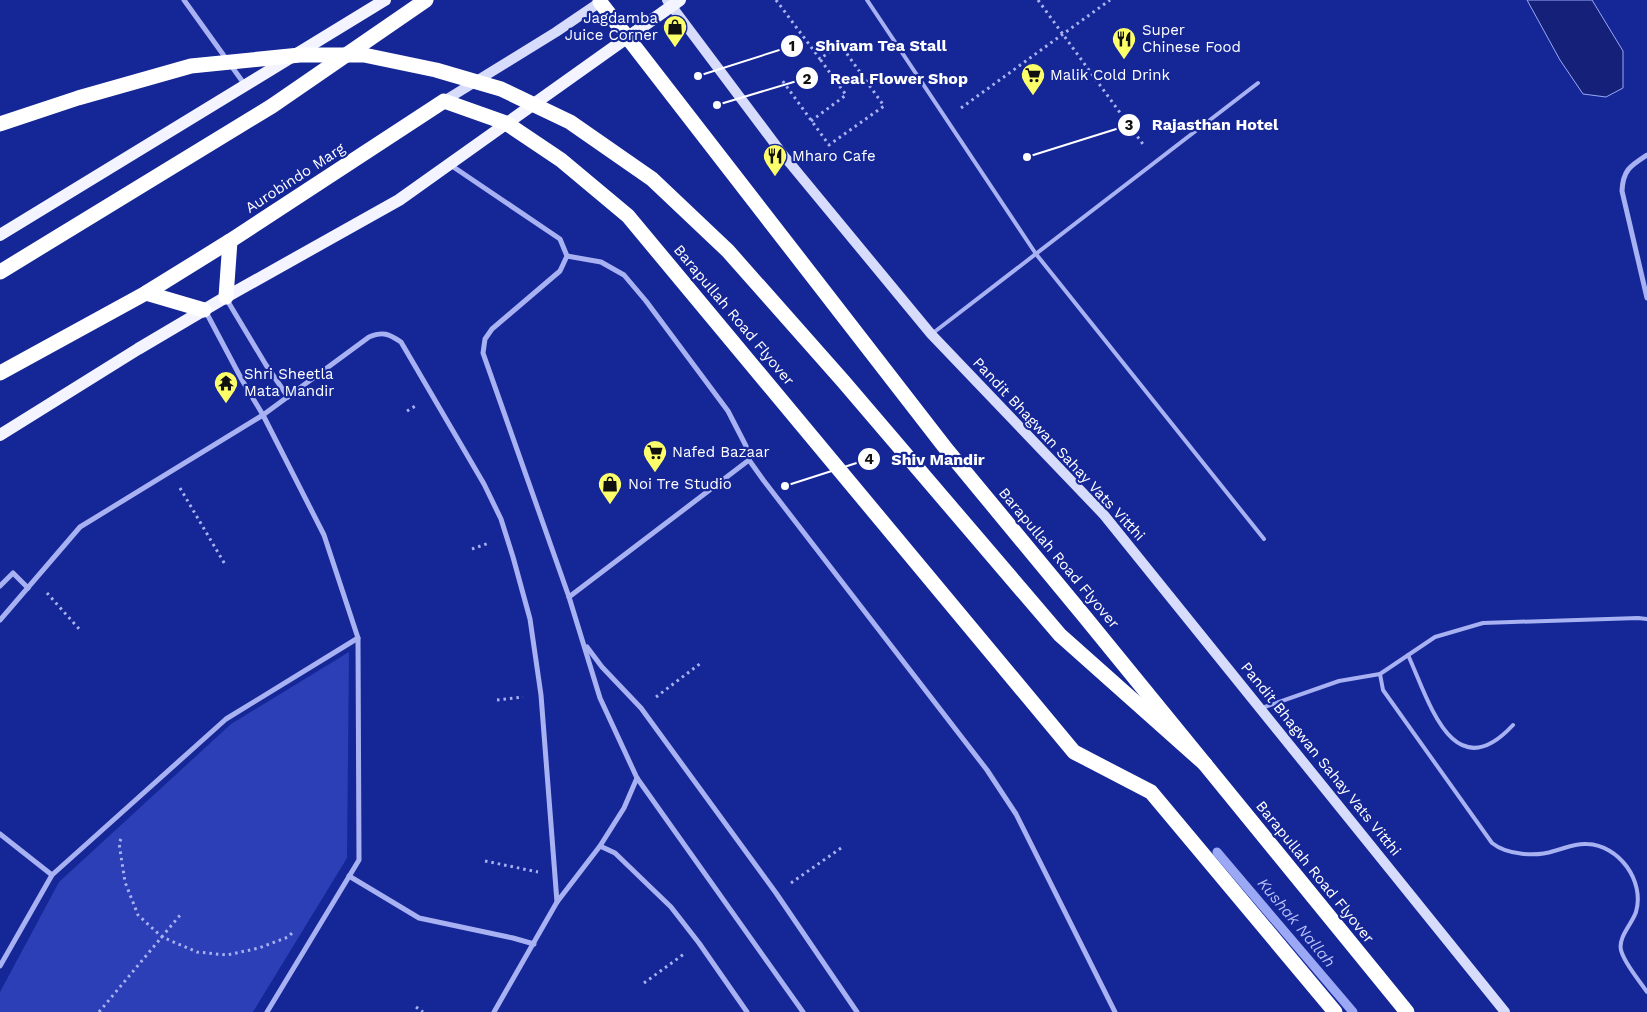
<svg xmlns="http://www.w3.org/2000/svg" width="1647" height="1012" font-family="'Work Sans',sans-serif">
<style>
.green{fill:#2c3fb7}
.water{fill:#152179;stroke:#9aa8f5}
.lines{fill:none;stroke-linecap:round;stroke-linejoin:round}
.stream{stroke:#9aa8f5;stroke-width:9}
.path{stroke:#a8b2f2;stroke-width:3;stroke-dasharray:2.5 4;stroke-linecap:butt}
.lane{stroke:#a8b2f2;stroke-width:4}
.street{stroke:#a8b2f2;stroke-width:5}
.secondary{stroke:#d7dbfc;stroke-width:10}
.primary{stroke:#f3f4ff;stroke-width:12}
.highway{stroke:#fff;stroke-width:15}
.highway-bridge{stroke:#fff;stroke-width:15}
.labels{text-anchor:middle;stroke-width:4.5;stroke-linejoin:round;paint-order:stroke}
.poi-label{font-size:15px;fill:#fff;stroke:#152697;text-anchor:start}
.street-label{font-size:15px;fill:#fff;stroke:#152697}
.water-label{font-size:16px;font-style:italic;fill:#b4bef8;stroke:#152697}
.leader{fill:none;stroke:#fff;stroke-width:2}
.callout-dot{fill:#fff;stroke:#152697;stroke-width:2}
.mark-label{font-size:15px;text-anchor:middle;font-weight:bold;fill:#111}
.callout-label{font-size:16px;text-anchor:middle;font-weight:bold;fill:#fff;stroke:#152697;stroke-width:4.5;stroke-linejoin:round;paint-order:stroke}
</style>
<rect width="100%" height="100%" fill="#152697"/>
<polygon class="green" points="349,652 347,858 253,1012 0,1012 0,992 59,882 231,724"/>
<polygon class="water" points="1527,0 1592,0 1623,51 1623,88 1606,97 1583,94 1560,60"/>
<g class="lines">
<polyline class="stream" points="1217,852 1353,1012"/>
<g class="path">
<polyline points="776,0 820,59 840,44 884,106 829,145 782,80"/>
<polyline points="1038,0 1145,147"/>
<polyline points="961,108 1110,0"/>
<polyline points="811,121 846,95 820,59"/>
<polyline points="407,411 417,405"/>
<polyline points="180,488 226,566"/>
<polyline points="472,549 489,543"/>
<polyline points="47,593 80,630"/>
<polyline points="656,697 701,663"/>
<polyline points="497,700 523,697"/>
<polyline points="121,839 119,843 125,882 138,915 162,937 197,952 227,955 259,948 288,937 292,933"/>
<polyline points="485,861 538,872"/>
<polyline points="791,883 841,848"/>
<polyline points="644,983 684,954"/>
<polyline points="416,1007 423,1012"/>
<polyline points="99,1012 181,914"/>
</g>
<g class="lane">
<polyline points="867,0 1036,254 1264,539"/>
<polyline points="933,333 1258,83"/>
<path d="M1647,619L1638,618L1483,623L1435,637L1380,674L1383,690L1492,843C1507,855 1536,857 1554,851C1566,848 1575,843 1587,844C1619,845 1645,881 1636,912C1632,924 1618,937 1621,950C1624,963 1639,980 1647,992"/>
<path d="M1408,655C1429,701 1453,790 1513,725"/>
<polyline points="1262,708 1339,681 1380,674"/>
</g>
<g class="street">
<polyline points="184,0 245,85"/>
<path d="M1647,155C1630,166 1623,170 1622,191L1647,298"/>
<polyline points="449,164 560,239 567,256 560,271 492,329 485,339 483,353 569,597 600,698 637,778 803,1012"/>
<polyline points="567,256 601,262 624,275 646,301 728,411 746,446 749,460 764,481 987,770 1016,814 1115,1012"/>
<polyline points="227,300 266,365 288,397"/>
<polyline points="0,586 13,573 28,588"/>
<polyline points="569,597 749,460"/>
<path d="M0,620L80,527L263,415L369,337C383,331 389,334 401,342L484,484L501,519L513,557L530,619L541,695L557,902"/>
<polyline points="587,647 602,667 641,708 776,893 857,1012"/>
<polyline points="0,834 52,875"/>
<polyline points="600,846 615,853 671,907 699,943 747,1012"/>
<polyline points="349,876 419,918 513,938 534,944"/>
<polyline points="0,966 52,875 226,719 358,638 324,535 263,415 242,380 206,312"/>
<polyline points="267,1012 359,860 358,638"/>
<polyline points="494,1012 557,902 600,846 624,808 637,778"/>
</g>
<g class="secondary">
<polyline points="667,0 784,156 931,334 1104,515 1505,1012"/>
<polyline points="444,101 556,32 603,0"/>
</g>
<g class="primary">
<polyline points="0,235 385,0"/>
<polyline points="0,435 138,349 226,297 399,200 680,0"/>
</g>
<g class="highway">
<polyline points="600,2 947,450 1085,617 1407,1012"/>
<polyline points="0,272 272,106 426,0"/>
<polyline points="146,293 204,310"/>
<polyline points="226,297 230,241"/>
<polyline points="0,373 146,293 230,241 444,101 506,123 561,160 628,216 1074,752 1151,792 1335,1012"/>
</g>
<polyline class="highway-bridge" points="0,124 78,98 191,66 300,55 364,55 436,70 501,89 570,122 652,179 728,251 843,381 1060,635 1205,764"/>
</g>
<defs>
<g id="shop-pin" transform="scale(1.25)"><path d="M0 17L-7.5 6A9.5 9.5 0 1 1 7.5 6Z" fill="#fcff69" stroke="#152697"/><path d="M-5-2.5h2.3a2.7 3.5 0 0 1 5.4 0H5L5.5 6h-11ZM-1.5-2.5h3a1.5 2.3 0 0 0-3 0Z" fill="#111"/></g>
<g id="restaurant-pin" transform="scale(1.25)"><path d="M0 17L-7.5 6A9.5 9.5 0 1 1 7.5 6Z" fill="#fcff69" stroke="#152697"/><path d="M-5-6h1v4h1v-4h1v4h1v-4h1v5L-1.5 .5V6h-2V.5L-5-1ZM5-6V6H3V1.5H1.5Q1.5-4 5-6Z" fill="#111"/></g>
<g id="supermarket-pin" transform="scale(1.25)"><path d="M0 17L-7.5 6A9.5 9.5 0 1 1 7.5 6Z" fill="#fcff69" stroke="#152697"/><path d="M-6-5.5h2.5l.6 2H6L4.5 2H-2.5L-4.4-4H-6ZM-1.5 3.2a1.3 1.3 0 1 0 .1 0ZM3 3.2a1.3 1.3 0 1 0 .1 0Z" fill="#111"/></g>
<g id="temple-pin" transform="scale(1.25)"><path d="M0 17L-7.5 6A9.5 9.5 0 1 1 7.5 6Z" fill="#fcff69" stroke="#152697"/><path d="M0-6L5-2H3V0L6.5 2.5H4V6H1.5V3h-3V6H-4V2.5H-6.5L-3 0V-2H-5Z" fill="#111"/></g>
</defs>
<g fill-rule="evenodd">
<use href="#shop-pin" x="675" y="27"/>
<use href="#restaurant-pin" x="1124" y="39"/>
<use href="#supermarket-pin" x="1033" y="75"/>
<use href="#restaurant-pin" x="775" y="156"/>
<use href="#temple-pin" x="226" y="383"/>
<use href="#supermarket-pin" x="655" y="452"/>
<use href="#shop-pin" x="610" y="484"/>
</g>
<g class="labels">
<g class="poi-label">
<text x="658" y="23" text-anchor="end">Jagdamba<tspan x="658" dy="17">Juice Corner</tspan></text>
<text x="1142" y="35">Super<tspan x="1142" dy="17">Chinese Food</tspan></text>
<text x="1050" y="80">Malik Cold Drink</text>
<text x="792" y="161">Mharo Cafe</text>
<text x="244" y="379">Shri Sheetla<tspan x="244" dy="17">Mata Mandir</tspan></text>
<text x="672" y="457">Nafed Bazaar</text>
<text x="628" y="489">Noi Tre Studio</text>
</g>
<g class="street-label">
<text transform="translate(295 178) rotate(-33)" y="5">Aurobindo Marg</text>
<text transform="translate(734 315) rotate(50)" y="5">Barapullah Road Flyover</text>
<text transform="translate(1059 449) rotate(47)" y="5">Pandit Bhagwan Sahay Vats Vitthi</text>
<text transform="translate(1059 558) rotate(50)" y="5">Barapullah Road Flyover</text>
<text transform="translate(1321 759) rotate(51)" y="5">Pandit Bhagwan Sahay Vats Vitthi</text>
<text transform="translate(1315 872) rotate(51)" y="5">Barapullah Road Flyover</text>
</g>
<g class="water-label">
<text transform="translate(1297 922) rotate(50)" y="6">Kushak Nallah</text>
</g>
</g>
<path class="leader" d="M698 76L792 46M717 105L807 78M1027 157L1129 125M785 486L869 459"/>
<g class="callout-dot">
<circle cx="698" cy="76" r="5"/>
<circle cx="717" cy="105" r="5"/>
<circle cx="1027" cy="157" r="5"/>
<circle cx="785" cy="486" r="5"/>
<circle cx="792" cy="46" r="12"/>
<circle cx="807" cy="78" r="12"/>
<circle cx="1129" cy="125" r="12"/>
<circle cx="869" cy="459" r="12"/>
</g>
<g class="mark-label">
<text x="792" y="51">1</text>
<text x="807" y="84">2</text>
<text x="1129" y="130">3</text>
<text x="869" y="464">4</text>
</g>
<g class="callout-label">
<text x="881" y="51">Shivam Tea Stall</text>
<text x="899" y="84">Real Flower Shop</text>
<text x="1215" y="130">Rajasthan Hotel</text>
<text x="938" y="465">Shiv Mandir</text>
</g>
</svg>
